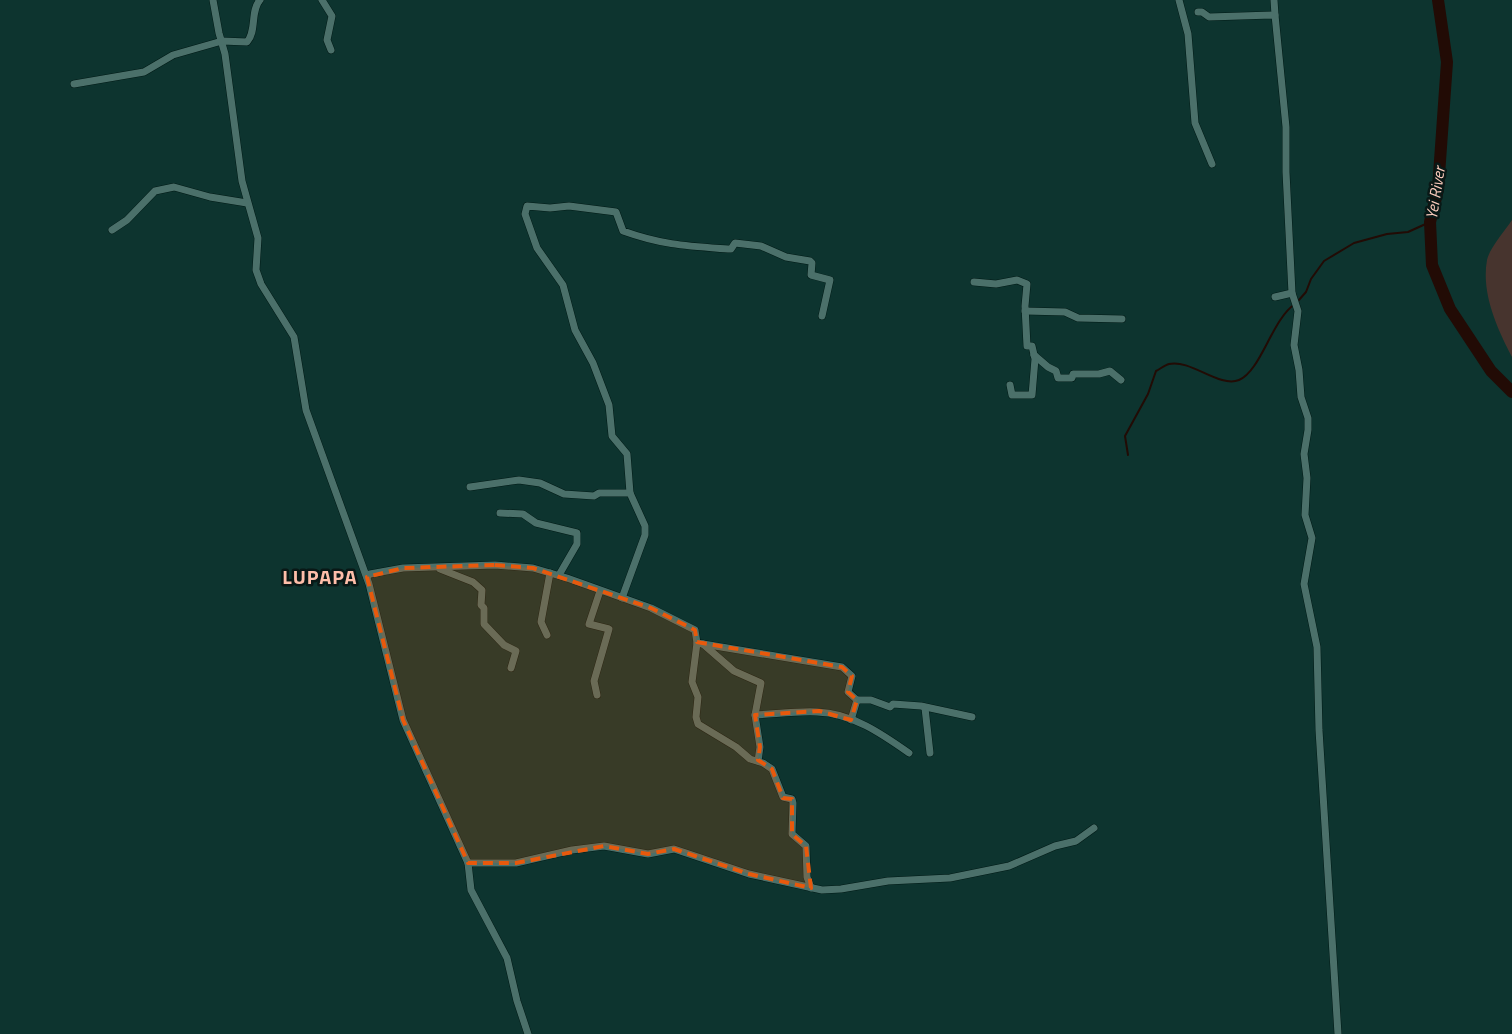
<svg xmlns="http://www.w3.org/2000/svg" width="1512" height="1034" font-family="'Titillium Web',sans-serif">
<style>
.green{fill:#47342e}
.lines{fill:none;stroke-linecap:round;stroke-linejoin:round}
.stream{stroke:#220b05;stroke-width:2}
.river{stroke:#220b05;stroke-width:12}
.minor-casing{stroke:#001a16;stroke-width:8}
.minor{stroke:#4b706a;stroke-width:7}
.marked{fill:#e8590c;fill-opacity:0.2;stroke:#e8590c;stroke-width:4;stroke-dasharray:10 6;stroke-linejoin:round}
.labels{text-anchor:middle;stroke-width:5;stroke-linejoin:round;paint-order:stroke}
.water-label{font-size:16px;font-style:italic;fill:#fbcbbc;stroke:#091816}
.district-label{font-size:20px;font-weight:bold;letter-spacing:1px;fill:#febea9;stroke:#091816}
</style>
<rect width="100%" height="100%" fill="#0d342f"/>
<path class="green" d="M1512,220V357C1497,328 1481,293 1487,260C1489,249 1506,229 1512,220Z"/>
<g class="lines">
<g class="stream">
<polyline points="1298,301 1306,292 1311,279 1324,261 1354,243 1387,234 1408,232 1430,222"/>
<path d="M1128,455L1125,436L1148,394L1156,371C1160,369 1165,365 1169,364C1191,359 1219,388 1239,380C1261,371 1272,319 1295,304"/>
</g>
<polyline class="river" points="1438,0 1447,62 1438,189 1430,222 1432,265 1450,309 1491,371 1512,392"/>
<g class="minor-casing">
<g id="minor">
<polyline points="213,0 219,33 225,54 242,181 258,238 256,270 261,284 294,337 306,410 369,584 403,720 468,863 471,890 507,958 517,1001 528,1034"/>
<polyline points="322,0 332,16 327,40 331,50"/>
<polyline points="1179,0 1188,34 1195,123 1212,164"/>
<polyline points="1274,0 1275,15"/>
<polyline points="1198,12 1202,12 1209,17 1275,15 1286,127 1286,172 1292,293 1298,311 1294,345 1299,370 1301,397 1308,418 1308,430 1304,454 1307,478 1305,515 1312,538 1304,584 1317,647 1319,730 1338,1034"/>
<path d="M74,84L144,72L173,55L222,41L247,42C257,31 250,11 260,0"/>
<polyline points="112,230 127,220 155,191 174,187 210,197 247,203"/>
<polyline points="974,282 996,284 1017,280 1027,284 1025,306 1027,346 1032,346 1035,359 1032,395 1012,395 1010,385"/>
<polyline points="1275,297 1292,293"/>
<polyline points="1025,311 1065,312 1078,318 1122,319"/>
<polyline points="1034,355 1048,367 1056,371 1058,378 1072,378 1073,374 1099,374 1110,371 1121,380"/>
<polyline points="470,487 519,480 540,483 564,494 594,496 599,493 630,493 645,526 645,535 622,598"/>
<path d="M630,493L627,454L612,436L609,405L593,363L575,330L563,285L537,248L525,214L527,206L550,208L569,206L616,212L623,231C662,245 687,246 728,249H731L735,243L761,246L786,257L810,261L812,263L811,275L830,280L822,316"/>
<polyline points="500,513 523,514 536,523 577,533 577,544 559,575"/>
<polyline points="440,569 473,582 482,590 481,605 484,608 484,624 504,645 516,651 511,668"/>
<polyline points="367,577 370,574 403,568 495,565 533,568 567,578 651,608 695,630 697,643 692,682 698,697 696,717 698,724 736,747 750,759 763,763 772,769 783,797 792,799 793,803 792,834 806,846 807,877 811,888"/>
<polyline points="547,635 541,622 550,573"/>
<polyline points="697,643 842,667 852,676 848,692 857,700 851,720"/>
<polyline points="703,644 734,671 761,683 755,715 760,747 758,761"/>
<polyline points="597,695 594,681 609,629 589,624 600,591"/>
<polyline points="857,700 871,700 890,707 893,704 921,706 972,717"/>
<polyline points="925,708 930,753"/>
<path d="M755,715C776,714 797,711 817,712C852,713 882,734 909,753"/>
<polyline points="468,863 516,863 572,850 604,846 648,854 674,849 749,874 822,890 841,889 888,881 950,878 1009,866 1055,846 1076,841 1094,828"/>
</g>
</g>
<use href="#minor" class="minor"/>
</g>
<path class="marked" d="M495,565L533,568L651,608L695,630L697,642L842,667L852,676L848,692L857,700L851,720L819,711L755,715L760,747L758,760L772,769L783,798L792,799V834L806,846L811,888L749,874L674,849L648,854L604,846L516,863H468L403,720L367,577L403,568Z"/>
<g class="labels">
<g class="water-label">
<text transform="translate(1435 193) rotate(-81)" y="6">Yei River</text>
</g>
<g class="district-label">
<text x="320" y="584">LUPAPA</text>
</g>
</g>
</svg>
